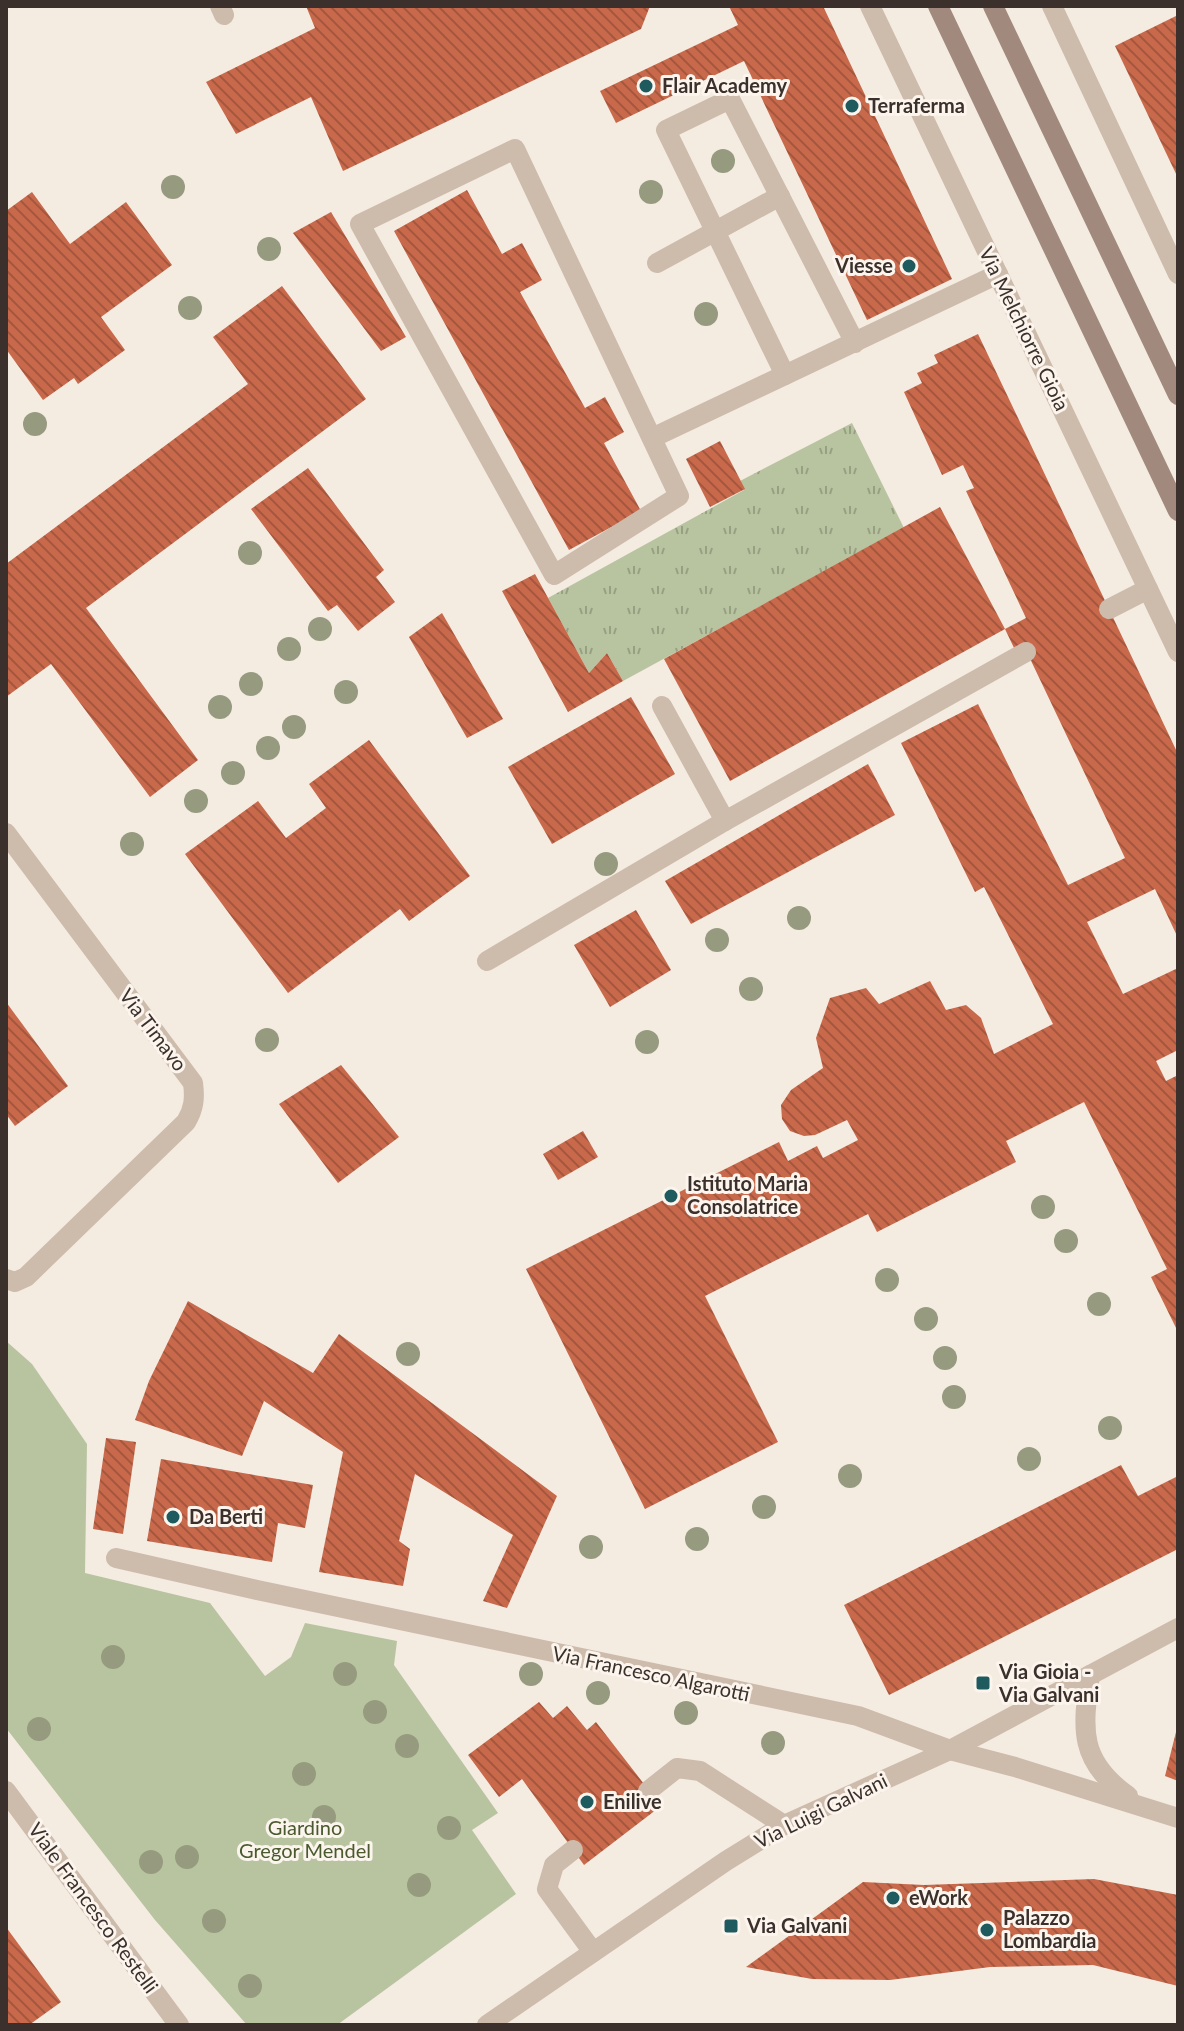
<svg xmlns="http://www.w3.org/2000/svg" width="1184" height="2031" font-family="Lato,sans-serif">
<style>
.grass{fill:url(#grass-tufts)}
.park{fill:#b8c4a0}
.building{fill:url(#building-back-hatch)}
.lines{fill:none;stroke-linecap:round;stroke-linejoin:round}
.service{stroke:#cdbbac;stroke-width:20}
.minor{stroke:#cdbbac;stroke-width:20}
.tertiary{stroke:#cdbbac;stroke-width:20}
.secondary{stroke:#a18a7d;stroke-width:20}
.tree{fill:#969b7f}
.poi-dot{fill:#1f5a5e;stroke:#fbf5ee;stroke-width:3}
.labels{text-anchor:middle;stroke-width:6;stroke-linejoin:round;paint-order:stroke}
.poi-label{font-size:20px;font-weight:bold;fill:#3b302b;stroke:#fbf5ee;text-anchor:start}
.street-label{font-size:20px;fill:#3b302b;stroke:#fbf5ee}
.park-label{font-size:20px;fill:#4a5a2e;stroke:#fbf5ee}
</style>
<defs>
<pattern id="grass-tufts" width="24" height="20" patternUnits="userSpaceOnUse" patternTransform="scale(2)"><rect width="24" height="20" fill="#b8c4a0"/><path d="M3 7l-1-3M5 7V3M7 7l1-3M15 17l-1-3M17 17v-4M19 17l1-3" fill="none" stroke="#97a083"/></pattern>
<pattern id="building-back-hatch" width="6" height="6" patternUnits="userSpaceOnUse" patternTransform="scale(2)"><rect width="6" height="6" fill="#c8694b"/><path d="M-1 5l2 2M0 0l6 6M5-1l2 2" fill="none" stroke="#a4573f"/></pattern>
</defs>
<rect width="100%" height="100%" fill="#f4ebe1"/>
<polygon class="grass" points="852,423 904,528 623,681 607,653 589,673 548,598 744,490 740,481"/>
<polygon class="park" points="6,1341 32,1364 87,1444 85,1573 210,1603 265,1676 291,1657 305,1623 397,1641 394,1665 498,1813 472,1830 516,1894 337,2025 247,2025 155,1920 6,1728"/>
<g class="building">
<polygon points="306,6 650,6 641,29 343,171 311,97 236,134 206,82 315,28"/>
<polygon points="729,6 823,6 952,279 867,320 744,61 616,123 600,91 738,25"/>
<polygon points="1178,15 1178,178 1115,46"/>
<polygon points="467,190 502,254 522,243 542,280 520,292 585,408 605,397 624,432 604,443 641,511 569,550 394,231"/>
<polygon points="32,192 70,244 126,202 172,265 101,317 125,350 78,384 74,378 43,400 6,349 6,211"/>
<polygon points="331,212 406,337 381,351 293,233"/>
<polygon points="282,286 366,399 86,608 198,760 150,797 51,664 6,697 6,564 248,384 213,337"/>
<polygon points="978,334 1178,754 1178,938 1155,889 1087,922 1123,994 1178,968 1178,1050 1156,1061 1166,1081 1178,1075 1178,1332 1151,1277 1167,1269 1084,1102 1006,1141 1016,1162 877,1232 868,1214 705,1296 778,1442 645,1509 526,1269 779,1142 788,1161 817,1146 823,1158 858,1140 847,1120 815,1135 804,1136 790,1131 782,1119 781,1105 791,1090 823,1068 816,1038 830,998 866,988 879,1004 930,981 946,1010 966,1005 981,1018 994,1054 1053,1024 984,887 975,892 901,743 978,704 1068,885 1125,858 1024,646 1015,650 1005,629 1026,618 966,491 974,488 963,465 942,475 904,392 922,383 917,373 938,363 934,355"/>
<polygon points="720,441 745,489 710,507 686,459"/>
<polygon points="308,468 384,570 376,577 395,602 358,631 337,605 328,611 251,509"/>
<polygon points="940,507 1005,629 730,781 664,659"/>
<polygon points="535,574 589,673 607,653 623,681 568,712 502,591"/>
<polygon points="442,613 503,719 467,738 409,637"/>
<polygon points="631,697 675,774 552,844 508,767"/>
<polygon points="369,740 470,876 409,921 400,909 288,993 185,854 258,801 286,838 326,808 309,784"/>
<polygon points="868,764 895,815 691,924 665,881"/>
<polygon points="636,910 671,970 610,1007 574,945"/>
<polygon points="6,1002 68,1086 15,1126 6,1114"/>
<polygon points="341,1065 399,1137 338,1183 279,1104"/>
<polygon points="583,1131 598,1157 558,1180 543,1154"/>
<polygon points="188,1301 313,1373 339,1334 557,1496 507,1608 483,1601 513,1535 415,1474 399,1541 410,1549 403,1586 319,1572 343,1452 264,1401 242,1456 135,1420 149,1381"/>
<polygon points="106,1438 136,1442 123,1534 93,1529"/>
<polygon points="161,1459 313,1485 305,1528 278,1523 272,1562 147,1541"/>
<polygon points="1121,1465 1138,1496 1178,1476 1178,1549 889,1695 844,1605"/>
<polygon points="539,1702 553,1718 567,1706 587,1730 596,1722 661,1806 584,1865 522,1779 499,1797 468,1755"/>
<polygon points="1177,1728 1178,1728 1178,1781 1165,1776"/>
<polygon points="1094,1879 1178,1895 1178,1986 1093,1965 990,1967 890,1980 812,1979 746,1967 863,1882 924,1885"/>
<polygon points="6,1927 61,2002 29,2025 6,2025"/>
</g>
<g class="lines">
<g class="service">
<polyline points="220,6 224,15"/>
<polygon points="515,149 679,496 554,575 360,224"/>
<polyline points="657,263 780,196"/>
<polyline points="785,375 666,130 730,99 855,343"/>
<polyline points="652,438 998,274"/>
<polyline points="1109,609 1148,589"/>
<polyline points="662,706 725,821"/>
<polyline points="487,961 725,821 1026,652"/>
<polyline points="648,1791 677,1768 700,1771 784,1825"/>
<polyline points="573,1850 554,1865 547,1889 593,1952"/>
</g>
<g class="minor">
<polyline points="870,6 1178,652"/>
<polyline points="1052,6 1178,274"/>
<path d="M6,833L193,1083C195,1098 194,1109 186,1122L26,1277L15,1282L6,1279"/>
<polyline points="116,1558 257,1590 858,1716 950,1750 1015,1767 1178,1818"/>
<path d="M1090,1675C1082,1730 1079,1761 1128,1796"/>
<polyline points="6,1791 179,2025"/>
</g>
<polyline class="tertiary" points="487,2025 726,1861 784,1825 950,1750 1178,1628"/>
<g class="secondary">
<polyline points="938,6 1178,511"/>
<polyline points="993,6 1178,395"/>
</g>
</g>
<g class="tree">
<circle cx="723" cy="161" r="12"/>
<circle cx="173" cy="187" r="12"/>
<circle cx="651" cy="192" r="12"/>
<circle cx="269" cy="249" r="12"/>
<circle cx="190" cy="308" r="12"/>
<circle cx="706" cy="314" r="12"/>
<circle cx="35" cy="424" r="12"/>
<circle cx="250" cy="553" r="12"/>
<circle cx="320" cy="629" r="12"/>
<circle cx="289" cy="649" r="12"/>
<circle cx="251" cy="684" r="12"/>
<circle cx="346" cy="692" r="12"/>
<circle cx="220" cy="707" r="12"/>
<circle cx="294" cy="727" r="12"/>
<circle cx="268" cy="748" r="12"/>
<circle cx="233" cy="773" r="12"/>
<circle cx="196" cy="801" r="12"/>
<circle cx="132" cy="844" r="12"/>
<circle cx="606" cy="864" r="12"/>
<circle cx="799" cy="918" r="12"/>
<circle cx="717" cy="940" r="12"/>
<circle cx="751" cy="989" r="12"/>
<circle cx="267" cy="1040" r="12"/>
<circle cx="647" cy="1042" r="12"/>
<circle cx="1043" cy="1207" r="12"/>
<circle cx="1066" cy="1241" r="12"/>
<circle cx="887" cy="1280" r="12"/>
<circle cx="1099" cy="1304" r="12"/>
<circle cx="926" cy="1319" r="12"/>
<circle cx="408" cy="1354" r="12"/>
<circle cx="945" cy="1358" r="12"/>
<circle cx="954" cy="1397" r="12"/>
<circle cx="1110" cy="1428" r="12"/>
<circle cx="1029" cy="1459" r="12"/>
<circle cx="850" cy="1476" r="12"/>
<circle cx="764" cy="1507" r="12"/>
<circle cx="697" cy="1539" r="12"/>
<circle cx="591" cy="1547" r="12"/>
<circle cx="113" cy="1657" r="12"/>
<circle cx="345" cy="1674" r="12"/>
<circle cx="531" cy="1674" r="12"/>
<circle cx="598" cy="1693" r="12"/>
<circle cx="375" cy="1712" r="12"/>
<circle cx="686" cy="1713" r="12"/>
<circle cx="39" cy="1729" r="12"/>
<circle cx="773" cy="1743" r="12"/>
<circle cx="407" cy="1746" r="12"/>
<circle cx="304" cy="1774" r="12"/>
<circle cx="324" cy="1817" r="12"/>
<circle cx="449" cy="1828" r="12"/>
<circle cx="187" cy="1857" r="12"/>
<circle cx="151" cy="1862" r="12"/>
<circle cx="419" cy="1885" r="12"/>
<circle cx="214" cy="1921" r="12"/>
<circle cx="250" cy="1986" r="12"/>
</g>
<g class="poi-dot">
<circle cx="646" cy="86" r="8"/>
<circle cx="852" cy="106" r="8"/>
<circle cx="909" cy="266" r="8"/>
<circle cx="671" cy="1196" r="8"/>
<circle cx="173" cy="1517" r="8"/>
<rect x="975" y="1675" width="16" height="16" rx="4"/>
<circle cx="587" cy="1802" r="8"/>
<circle cx="893" cy="1898" r="8"/>
<rect x="723" y="1918" width="16" height="16" rx="4"/>
<circle cx="987" cy="1930" r="8"/>
</g>
<g class="labels">
<g class="poi-label">
<text x="662" y="93">Flair Academy</text>
<text x="868" y="113">Terraferma</text>
<text x="893" y="273" text-anchor="end">Viesse</text>
<text x="687" y="1191">Istituto Maria<tspan x="687" dy="23">Consolatrice</tspan></text>
<text x="189" y="1524">Da Berti</text>
<text x="999" y="1679">Via Gioia -<tspan x="999" dy="23">Via Galvani</tspan></text>
<text x="603" y="1809">Enilive</text>
<text x="909" y="1905">eWork</text>
<text x="1003" y="1925">Palazzo<tspan x="1003" dy="23">Lombardia</tspan></text>
<text x="747" y="1933">Via Galvani</text>
</g>
<g class="street-label">
<text transform="translate(1024 329) rotate(64)" y="7">Via Melchiorre Gioia</text>
<text transform="translate(153 1030) rotate(53)" y="7">Via Timavo</text>
<text transform="translate(651 1674) rotate(12)" y="7">Via Francesco Algarotti</text>
<text transform="translate(821 1811) rotate(-26)" y="7">Via Luigi Galvani</text>
<text transform="translate(93 1908) rotate(54)" y="7">Viale Francesco Restelli</text>
</g>
<g class="park-label">
<text x="305" y="1835">Giardino<tspan x="305" dy="23">Gregor Mendel</tspan></text>
</g>
</g>
<rect width="1184" height="2031" fill="none" stroke="#3b302b" stroke-width="16"/>
</svg>
